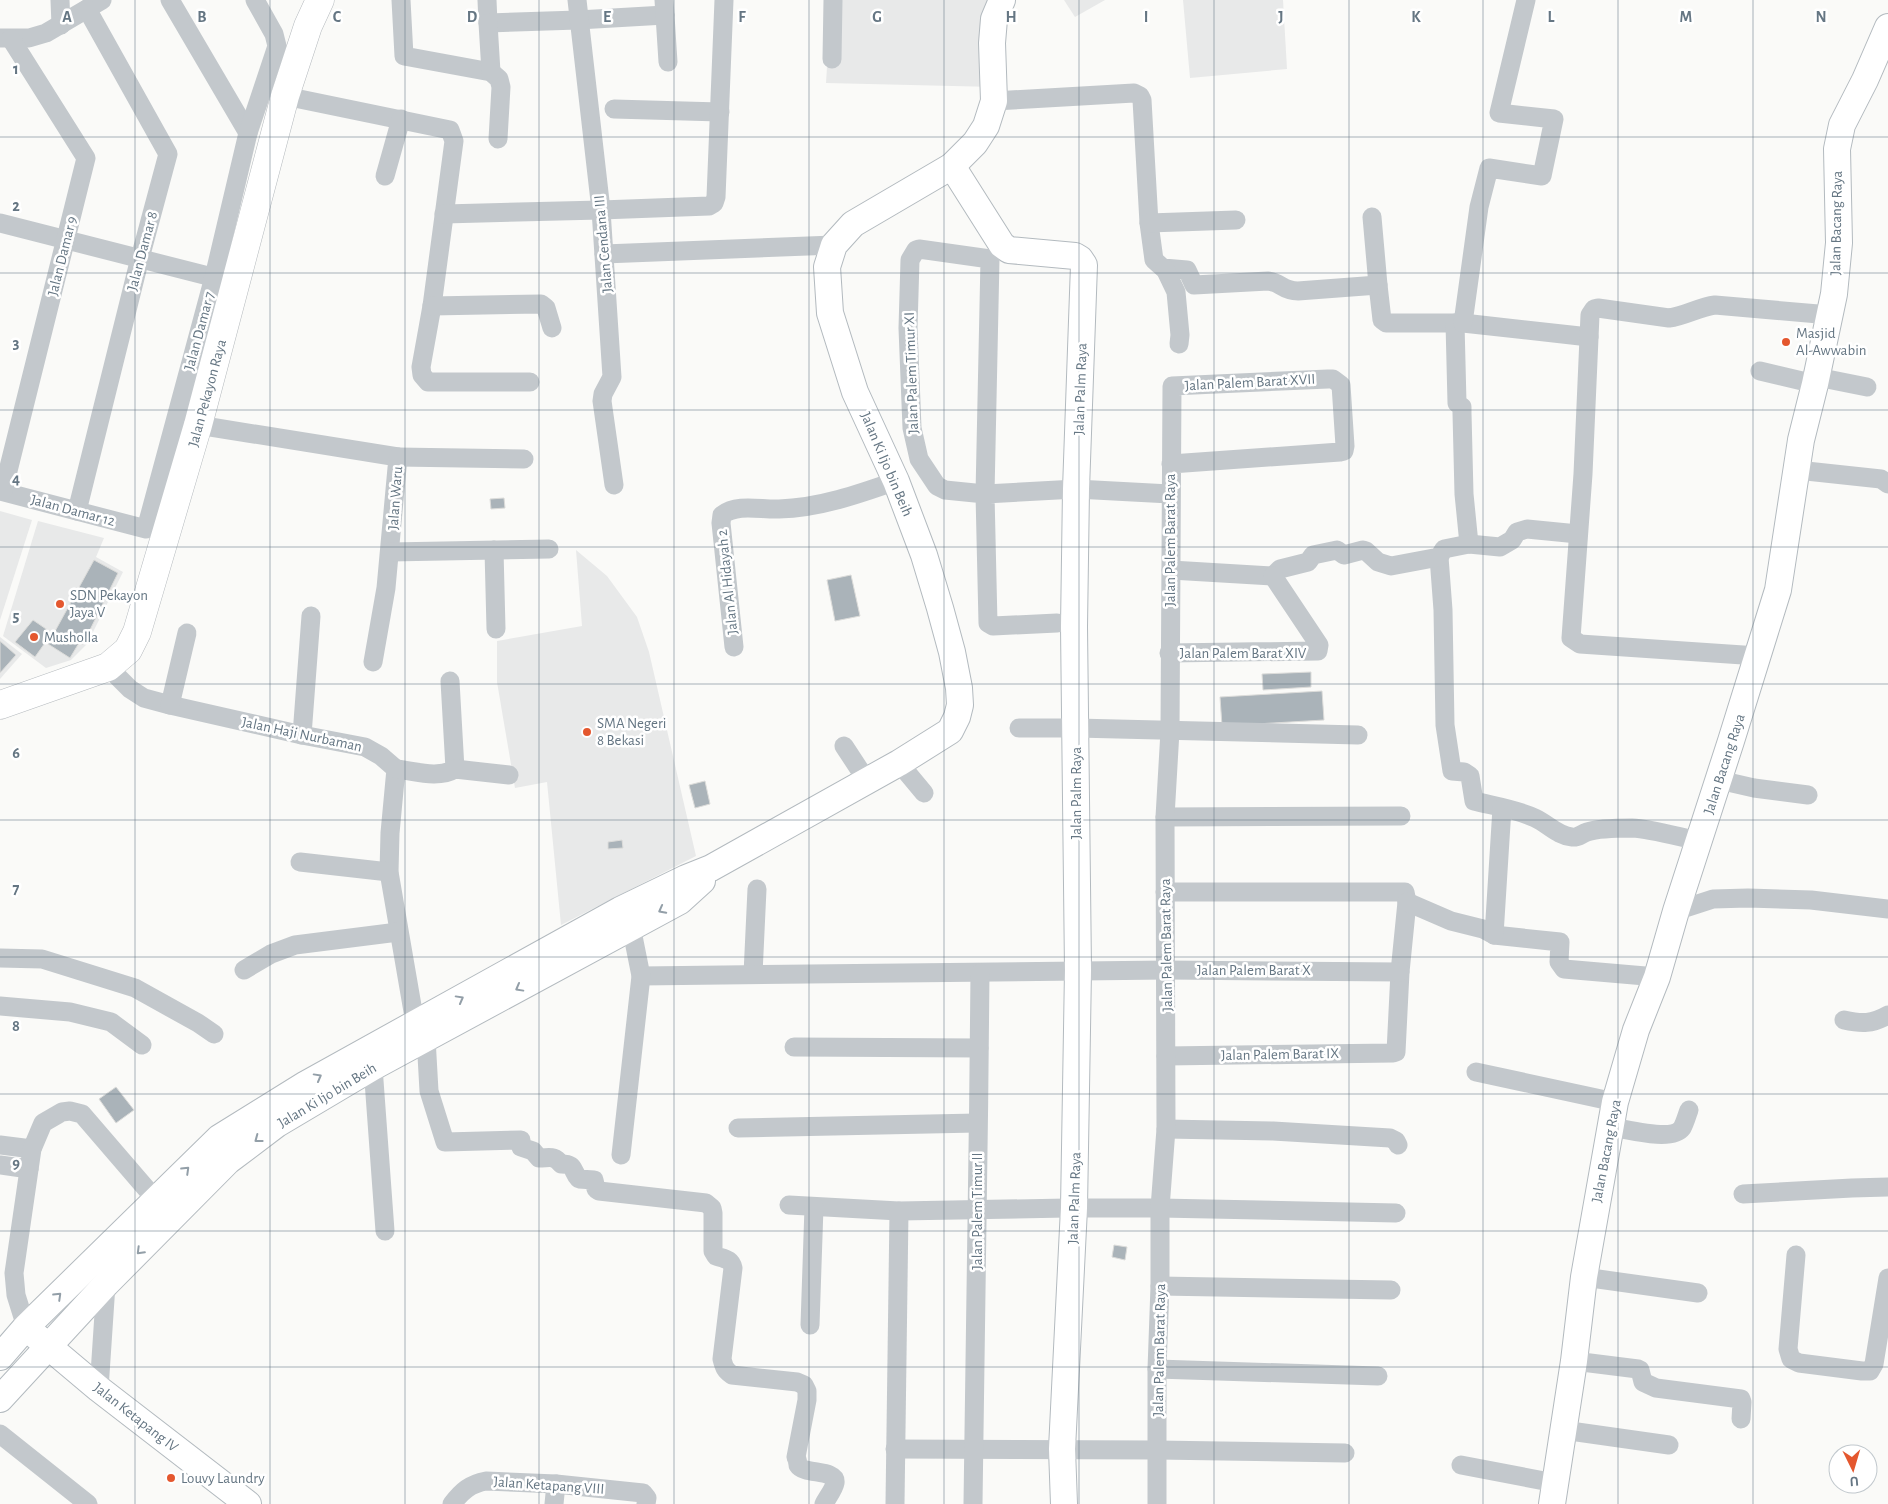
<svg xmlns="http://www.w3.org/2000/svg" width="1888" height="1504" font-family="'Alegreya Sans',sans-serif">
<style>
.built{fill:#e8e9e9}
.building{fill:#aab3b9;stroke:#dcdcda}
.lines{fill:none;stroke-linecap:round;stroke-linejoin:round}
.secondary-casing{stroke:#b3babf;stroke-width:28}
.primary-casing{stroke:#b5babe;stroke-width:29}
.street{stroke:#c3c8cc;stroke-width:19}
.secondary{stroke:#fff;stroke-width:26}
.primary{stroke:#fff;stroke-width:28}
.oneway{stroke:#939fa8}
.grid{fill:none;stroke:#657683;stroke-width:1;stroke-opacity:0.55}
.poi-dot{fill:#e4572e;stroke:#fff;stroke-width:2}
.labels{text-anchor:middle;stroke-width:5;stroke-linejoin:round;paint-order:stroke}
.street-label{font-size:15px;fill:#657683;stroke:#fff}
.poi-label{font-size:15px;fill:#657683;stroke:#fff;text-anchor:start}
.grid-label{font-size:16px;text-anchor:middle;font-weight:bold;fill:#657683;stroke:#fff;stroke-width:5;stroke-linejoin:round;paint-order:stroke}
</style>
<rect width="100%" height="100%" fill="#fafaf8"/>
<g class="built">
<polygon points="831,0 1009,0 995,87 826,83"/>
<polygon points="1064,0 1105,0 1075,17"/>
<polygon points="1183,0 1283,0 1287,69 1190,78"/>
<polygon points="0,511 32,520 0,620"/>
<polygon points="38,521 104,538 96,557 123,572 87,644 71,660 46,668 3,636"/>
<polygon points="576,550 607,576 637,617 649,652 696,856 561,925 547,782 515,788 497,682 497,641 582,626"/>
<polygon points="0,637 22,654 0,679"/>
</g>
<g class="building">
<polygon points="504,498 505,508 491,509 490,499"/>
<polygon points="94,560 118,573 83,644 79,643 70,658 48,644"/>
<polygon points="851,575 860,616 835,621 827,580"/>
<polygon points="33,620 52,633 35,657 15,642"/>
<polygon points="0,641 16,655 0,673"/>
<polygon points="1311,672 1311,687 1263,690 1262,674"/>
<polygon points="1322,691 1324,720 1222,726 1220,697"/>
<polygon points="705,781 710,804 695,808 689,785"/>
<polygon points="622,840 623,848 608,849 608,842"/>
<polygon points="116,1087 134,1110 116,1123 99,1099"/>
<polygon points="1114,1245 1127,1247 1125,1260 1112,1257"/>
</g>
<g class="lines">
<g class="secondary-casing">
<g id="secondary">
<polyline points="952,166 1002,245 1009,250 1075,256 1080,259 1084,265 1076,489 1074,627 1078,970 1074,1208 1062,1449 1064,1504"/>
<polyline points="36,1336 99,1389 248,1504"/>
<polyline points="0,1357 26,1327 219,1138 306,1084 620,910 686,878 711,868 899,763 950,731 957,717 960,705 959,688 952,652 940,608 924,555 896,481 855,392 830,313 827,267 834,245 853,224 952,166 975,143 986,126 994,101 992,43 994,19 1002,0"/>
<polyline points="0,1399 106,1284 228,1161 277,1124 373,1067 680,901 702,881"/>
<polyline points="1552,1504 1574,1361 1584,1277 1615,1102 1636,1030 1657,977 1676,911 1731,741 1778,590 1801,440 1815,384 1834,294 1839,243 1837,149 1842,125 1865,80 1888,27"/>
</g>
</g>
<g class="primary-casing">
<polyline id="primary" points="0,705 108,667 128,650 137,632 198,425 285,96 308,26 320,0"/>
</g>
<g class="street">
<polyline points="60,0 61,25"/>
<polyline points="170,0 248,133"/>
<polyline points="401,0 404,56 491,72 499,79 501,87 498,139"/>
<polyline points="487,0 488,23 578,20 665,15"/>
<polyline points="577,0 601,210 612,377 603,394 602,401 614,485"/>
<polyline points="664,0 668,62"/>
<polyline points="488,23 491,72"/>
<polyline points="1,38 29,38 46,33 102,0"/>
<polyline points="832,59 833,0"/>
<polyline points="285,96 450,130 454,141 432,306 421,367 422,375 428,382 530,382"/>
<path d="M994,101L1134,93L1140,96L1142,100L1149,223L1154,260L1163,268L1187,270L1194,285L1268,281C1281,282 1282,291 1298,291L1378,285L1382,320L1386,323H1463L1589,337"/>
<polyline points="614,109 720,112"/>
<polyline points="385,176 401,119"/>
<polyline points="444,214 601,210 709,206 714,203 716,197 724,0"/>
<polyline points="1372,217 1378,285"/>
<polyline points="0,223 224,280"/>
<polyline points="1149,223 1236,220"/>
<polyline points="604,254 834,245"/>
<polyline points="1165,269 1176,292 1180,335 1179,344"/>
<polyline points="432,306 541,304 546,308 552,328"/>
<polyline points="1455,323 1457,403 1462,407 1462,413 1464,494 1469,544"/>
<polyline points="1463,323 1479,207 1489,168 1542,176 1554,119 1499,113 1526,0"/>
<polyline points="1760,371 1815,384"/>
<polyline points="1817,377 1867,387"/>
<polyline points="198,425 398,457 386,588 373,662"/>
<polyline points="398,457 524,459"/>
<polyline points="1797,470 1881,479 1888,484"/>
<polyline points="0,491 146,529 214,277 248,133 277,46 274,34 255,0"/>
<polyline points="3,491 86,158 11,39"/>
<polyline points="77,511 140,258 168,154 87,9"/>
<polyline points="494,550 496,629"/>
<polyline points="390,552 549,549"/>
<path d="M1439,557L1443,610L1445,725L1452,771L1464,772L1470,776L1474,801C1494,806 1516,809 1535,818C1548,824 1558,836 1572,837C1578,838 1581,834 1587,832C1599,828 1618,828 1632,828C1652,829 1679,837 1699,841"/>
<polyline points="1171,570 1273,576"/>
<polyline points="1273,576 1280,569 1308,562 1313,555 1337,550 1344,555 1363,550 1366,551 1378,562 1391,566 1439,557 1444,549 1469,544 1500,547 1512,540 1517,532 1527,529 1578,534"/>
<polyline points="1057,623 993,626 988,623 985,494 990,259 919,249 916,250 910,260 908,328 912,428 919,459 937,486 945,490 985,494 1076,489 1170,494"/>
<path d="M734,647L721,523L722,515C738,503 761,510 779,509C819,508 859,494 896,481"/>
<polyline points="1169,653 1318,651 1319,645 1273,576"/>
<path d="M1758,656L1580,644L1571,638L1583,474L1590,315L1594,309L1598,308L1669,318C1685,316 1699,307 1715,305L1830,315"/>
<polyline points="108,667 130,689 144,698 170,705 302,735 365,747 381,756 396,769 390,833 389,872 415,1023"/>
<polyline points="450,681 455,769"/>
<polyline points="170,705 187,633"/>
<polyline points="1019,728 1076,728 1358,735"/>
<polyline points="302,735 311,616"/>
<polyline points="844,746 867,781"/>
<polyline points="899,763 924,793"/>
<path d="M396,769C415,771 438,779 455,769L509,775"/>
<polyline points="1719,780 1754,788 1808,795"/>
<polyline points="1165,817 1401,816"/>
<polyline points="300,862 389,872"/>
<polyline points="1165,892 1405,892 1407,902 1400,972 1396,1052 1393,1053 1166,1056"/>
<polyline points="1407,902 1451,921 1483,929 1494,935 1560,942 1559,962 1564,969 1657,977"/>
<polyline points="1676,911 1713,899 1748,898 1811,900 1888,909"/>
<polyline points="1494,935 1502,808"/>
<polyline points="0,958 42,959 135,988 198,1023 214,1034"/>
<polyline points="244,970 271,954 295,945 398,932"/>
<polyline points="753,974 757,889"/>
<polyline points="641,976 1167,970 1400,972"/>
<polyline points="0,1006 70,1012 111,1022 142,1045"/>
<path d="M1844,1020C1862,1024 1872,1024 1888,1015"/>
<path d="M426,1038L429,1091L445,1142L521,1140V1147L533,1151L539,1158C550,1158 554,1155 561,1164C576,1164 571,1170 579,1179L594,1180L596,1189L599,1191L706,1203L712,1208L713,1213V1251L716,1256C725,1259 731,1259 733,1268L722,1359C724,1367 725,1370 732,1375L797,1382L804,1385L807,1391V1400L796,1457C797,1458 798,1464 798,1465C804,1475 837,1469 835,1483C834,1489 827,1498 824,1504"/>
<polyline points="794,1047 979,1048"/>
<polyline points="369,1058 373,1067 385,1231"/>
<polyline points="1476,1072 1615,1102"/>
<path d="M1611,1127C1626,1129 1672,1142 1682,1128C1685,1123 1687,1115 1689,1110"/>
<polyline points="738,1128 977,1123"/>
<polyline points="1166,1129 1273,1131 1390,1138 1396,1141 1398,1145"/>
<polyline points="0,1145 32,1149"/>
<polyline points="621,1155 641,976 631,926"/>
<polyline points="0,1165 29,1169"/>
<polyline points="1743,1194 1852,1188 1888,1187"/>
<polyline points="789,1205 899,1211 1067,1208 1160,1208 1396,1213"/>
<polyline points="1796,1255 1788,1349 1791,1359 1799,1363 1862,1371 1870,1371 1874,1364 1888,1278"/>
<polyline points="1584,1277 1698,1293"/>
<polyline points="1160,1286 1391,1290"/>
<polyline points="810,1325 814,1207"/>
<polyline points="26,1327 16,1295 14,1273 32,1149 43,1123 62,1112 70,1111 82,1114 156,1200"/>
<polyline points="1574,1361 1638,1369 1640,1370 1643,1382 1656,1388 1741,1399 1742,1402 1741,1419"/>
<polyline points="1157,1369 1378,1376"/>
<polyline points="99,1389 106,1284"/>
<polyline points="1563,1430 1669,1445"/>
<polyline points="0,1434 88,1504"/>
<polyline points="895,1449 1157,1450 1345,1453"/>
<polyline points="1461,1465 1555,1483"/>
<path d="M452,1504C462,1491 470,1484 486,1481L556,1484L643,1493L647,1498L646,1504"/>
<polyline points="554,1504 556,1484"/>
<polyline points="895,1504 899,1211"/>
<path d="M973,1504C977,1327 978,1150 980,973"/>
<polyline points="1157,1504 1157,1369 1160,1286 1160,1208 1166,1129 1165,817 1170,731 1172,386 1328,379 1333,379 1341,385 1345,446 1344,451 1340,452 1171,464"/>
</g>
<use href="#secondary" class="secondary"/>
<use href="#primary" class="primary"/>
</g>
<defs><path id="oneway-chevron" d="M-2-3.5L2.5 0L-2 3.5" fill="none" stroke-width="1.6" stroke-linecap="round" stroke-linejoin="round" transform="scale(1.25)"/></defs>
<g class="oneway">
<use href="#oneway-chevron" transform="translate(662 910) rotate(152)"/>
<use href="#oneway-chevron" transform="translate(519 988) rotate(151)"/>
<use href="#oneway-chevron" transform="translate(460 999) rotate(-29)"/>
<use href="#oneway-chevron" transform="translate(318 1077) rotate(-29)"/>
<use href="#oneway-chevron" transform="translate(258 1139) rotate(143)"/>
<use href="#oneway-chevron" transform="translate(186 1170) rotate(-44)"/>
<use href="#oneway-chevron" transform="translate(140 1251) rotate(135)"/>
<use href="#oneway-chevron" transform="translate(58 1296) rotate(-44)"/>
</g>
<path class="grid" d="M135,0V1504M270,0V1504M405,0V1504M539,0V1504M674,0V1504M809,0V1504M944,0V1504M1079,0V1504M1214,0V1504M1349,0V1504M1483,0V1504M1618,0V1504M1753,0V1504M0,137H1888M0,273H1888M0,410H1888M0,547H1888M0,684H1888M0,820H1888M0,957H1888M0,1094H1888M0,1231H1888M0,1367H1888"/>
<g class="poi-dot">
<circle cx="1786" cy="342" r="5"/>
<circle cx="60" cy="604" r="5"/>
<circle cx="34" cy="637" r="5"/>
<circle cx="587" cy="732" r="5"/>
<circle cx="171" cy="1478" r="5"/>
</g>
<g class="labels">
<g class="street-label">
<text transform="translate(1836 223) rotate(-89)" y="5">Jalan Bacang Raya</text>
<text transform="translate(603 244) rotate(-95)" y="5">Jalan Cendana III</text>
<text transform="translate(142 251) rotate(-75)" y="5">Jalan Damar 8</text>
<text transform="translate(62 256) rotate(-76)" y="5">Jalan Damar 9</text>
<text transform="translate(199 331) rotate(-75)" y="5">Jalan Damar 7</text>
<text transform="translate(911 373) rotate(-92)" y="5">Jalan Palem Timur XI</text>
<text transform="translate(1250 382) rotate(-3)" y="5">Jalan Palem Barat XVII</text>
<text transform="translate(1080 389) rotate(-88)" y="5">Jalan Palm Raya</text>
<text transform="translate(207 393) rotate(-75)" y="5">Jalan Pekayon Raya</text>
<text transform="translate(887 464) rotate(67)" y="5">Jalan Ki Ijo bin Beih</text>
<text transform="translate(395 498) rotate(-86)" y="5">Jalan Waru</text>
<text transform="translate(73 510) rotate(15)" y="5">Jalan Damar 12</text>
<text transform="translate(1170 540) rotate(-90)" y="5">Jalan Palem Barat Raya</text>
<text transform="translate(727 582) rotate(-96)" y="5">Jalan Al Hidayah 2</text>
<text x="1243" y="658">Jalan Palem Barat XIV</text>
<text transform="translate(302 734) rotate(12)" y="5">Jalan Haji Nurbaman</text>
<text transform="translate(1724 764) rotate(-72)" y="5">Jalan Bacang Raya</text>
<text transform="translate(1076 793) rotate(-90)" y="5">Jalan Palm Raya</text>
<text transform="translate(1166 945) rotate(-91)" y="5">Jalan Palem Barat Raya</text>
<text x="1254" y="975">Jalan Palem Barat X</text>
<text transform="translate(1280 1054) rotate(-1)" y="5">Jalan Palem Barat IX</text>
<text transform="translate(327 1095) rotate(-31)" y="5">Jalan Ki Ijo bin Beih</text>
<text transform="translate(1606 1151) rotate(-79)" y="5">Jalan Bacang Raya</text>
<text transform="translate(1074 1198) rotate(-88)" y="5">Jalan Palm Raya</text>
<text transform="translate(977 1211) rotate(-90)" y="5">Jalan Palem Timur II</text>
<text transform="translate(1159 1350) rotate(-89)" y="5">Jalan Palem Barat Raya</text>
<text transform="translate(136 1417) rotate(38)" y="5">Jalan Ketapang IV</text>
<text transform="translate(549 1485) rotate(4)" y="5">Jalan Ketapang VIII</text>
</g>
<g class="poi-label">
<text x="1796" y="338">Masjid<tspan x="1796" dy="17">Al-Awwabin</tspan></text>
<text x="70" y="600">SDN Pekayon<tspan x="70" dy="17">Jaya V</tspan></text>
<text x="44" y="642">Musholla</text>
<text x="597" y="728">SMA Negeri<tspan x="597" dy="17">8 Bekasi</tspan></text>
<text x="181" y="1483">Louvy Laundry</text>
</g>
</g>
<g class="grid-label">
<text x="67" y="22">A</text>
<text x="202" y="22">B</text>
<text x="337" y="22">C</text>
<text x="472" y="22">D</text>
<text x="607" y="22">E</text>
<text x="742" y="22">F</text>
<text x="877" y="22">G</text>
<text x="1011" y="22">H</text>
<text x="1146" y="22">I</text>
<text x="1281" y="22">J</text>
<text x="1416" y="22">K</text>
<text x="1551" y="22">L</text>
<text x="1686" y="22">M</text>
<text x="1821" y="22">N</text>
<text x="16" y="74">1</text>
<text x="16" y="211">2</text>
<text x="16" y="348">3</text>
<text x="16" y="484">4</text>
<text x="16" y="621">5</text>
<text x="16" y="758">6</text>
<text x="16" y="894">7</text>
<text x="16" y="1031">8</text>
<text x="16" y="1168">9</text>
</g>
<g transform="translate(1853 1469) rotate(175)"><circle r="24" fill="#ffffff" stroke="#c1c8cd"/>
<path d="M0-4L9 19L0 12L-9 19Z" fill="#e4572e"/>
<text y="-8" font-size="14" font-weight="bold" text-anchor="middle" fill="#657683">U</text>
</g>
</svg>
